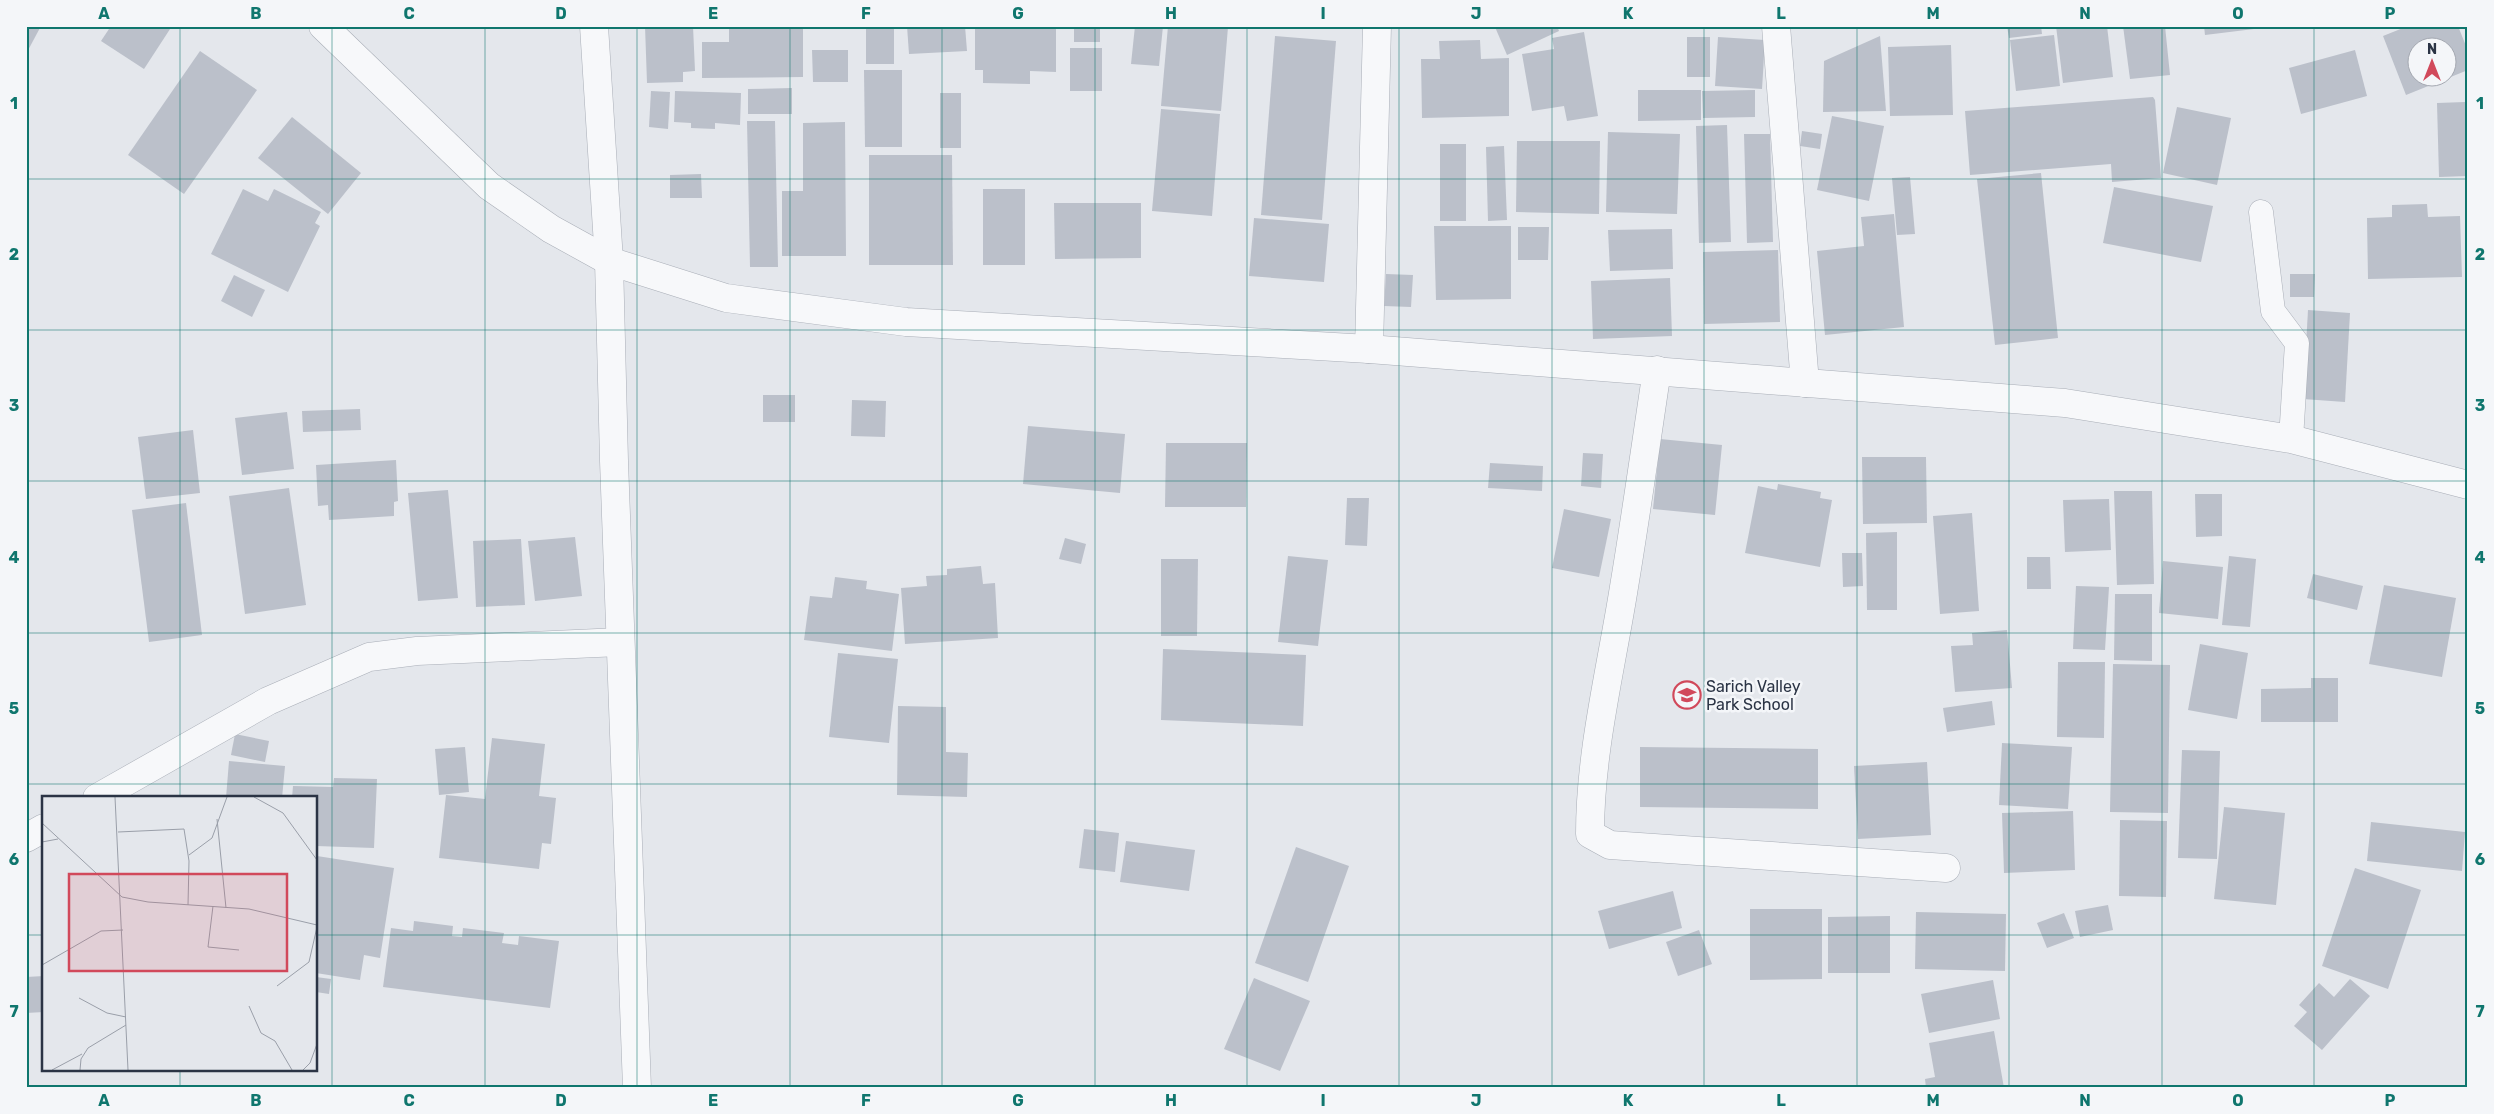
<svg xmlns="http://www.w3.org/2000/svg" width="2494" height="1114" font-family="Rubik,sans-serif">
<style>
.building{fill:#bbc0ca;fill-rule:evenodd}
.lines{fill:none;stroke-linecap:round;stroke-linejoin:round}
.service-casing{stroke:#a9aeb7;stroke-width:25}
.minor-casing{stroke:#a9aeb7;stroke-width:29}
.tertiary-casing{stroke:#a9aeb7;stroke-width:29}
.service{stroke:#f7f8fa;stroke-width:24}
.minor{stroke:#f7f8fa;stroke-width:28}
.tertiary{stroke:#f7f8fa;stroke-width:28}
.grid{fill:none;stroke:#0f766e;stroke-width:1;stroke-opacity:0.55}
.labels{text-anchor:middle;stroke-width:5;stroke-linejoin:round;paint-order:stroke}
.poi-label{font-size:16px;fill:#2b3445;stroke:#f4f6f9;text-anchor:start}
.inset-road{fill:none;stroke:#9a9fa9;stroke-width:1}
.view{fill:#d1495b;fill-opacity:0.15;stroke:#d1495b;stroke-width:2.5}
.inset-edge{fill:none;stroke:#2b3445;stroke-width:2.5}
.neatline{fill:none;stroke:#0f766e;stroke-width:2}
.grid-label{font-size:16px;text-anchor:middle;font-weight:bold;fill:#0f766e}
</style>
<rect width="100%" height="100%" fill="#e4e7ec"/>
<g class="building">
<polygon points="26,26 41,26 26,54"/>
<polygon points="111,26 172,26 144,69 101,41"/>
<polygon points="645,26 693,26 695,71 683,72 683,82 647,83"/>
<polygon points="729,26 803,26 803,77 702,78 702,42 729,42"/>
<rect x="866" y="26" width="28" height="38"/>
<polygon points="907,26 965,26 967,51 909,54"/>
<polygon points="975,26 1056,26 1056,72 1030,71 1030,84 983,83 983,70 975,70"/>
<rect x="1074" y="26" width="26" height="16"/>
<polygon points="1135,26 1163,26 1159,66 1131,64"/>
<polygon points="1168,26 1228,27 1221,111 1161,106"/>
<polygon points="1497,26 1557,26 1559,31 1507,55 1495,27"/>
<polygon points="2007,26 2041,26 2042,34 2009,38"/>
<polygon points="2056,26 2107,26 2113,77 2063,83"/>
<polygon points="2123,26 2165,26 2170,75 2130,79"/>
<polygon points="2204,26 2254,26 2254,29 2205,35"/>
<path d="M2408,26H2458L2468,51V70L2406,95L2383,36ZM2416,48H2446V78H2416Z"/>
<polygon points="1584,32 1598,116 1567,121 1564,106 1532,111 1522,54 1554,49 1552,38"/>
<polygon points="2054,35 2060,86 2016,91 2010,40"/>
<polygon points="1275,36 1336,41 1322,220 1261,215"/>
<polygon points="1880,36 1886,111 1823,112 1824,61"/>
<rect x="1687" y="37" width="23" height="40"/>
<polygon points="1718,37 1765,40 1762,89 1715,86"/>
<polygon points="1480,40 1481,59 1509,58 1509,116 1422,118 1421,59 1440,59 1439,41"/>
<polygon points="1951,45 1953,115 1890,116 1888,47"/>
<rect x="1070" y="48" width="32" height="43"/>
<polygon points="812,50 848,50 848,82 813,82"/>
<polygon points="2355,50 2367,96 2301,114 2289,68"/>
<polygon points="200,51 257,90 184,194 128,155"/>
<polygon points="864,70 902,70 902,147 865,147"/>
<polygon points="792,88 792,114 748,114 748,89"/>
<polygon points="1638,90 1701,90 1701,120 1638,121"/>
<polygon points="1755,90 1755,117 1703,118 1702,91"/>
<polygon points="651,91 670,92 668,129 649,127"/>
<polygon points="675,91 741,93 740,125 715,123 715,129 691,128 691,123 674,122"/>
<rect x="940" y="93" width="21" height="55"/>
<polygon points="2153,97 2155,100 2161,178 2112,182 2111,164 1970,175 1965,111"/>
<polygon points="2465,102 2468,176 2439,177 2437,103"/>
<polygon points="2177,107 2231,118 2217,185 2163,173"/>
<polygon points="1161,109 1220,114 1212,216 1152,211"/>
<polygon points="1832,116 1884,126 1869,201 1817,190"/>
<polygon points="292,117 361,173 328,214 258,158"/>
<polygon points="747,121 775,121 778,267 750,267"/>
<polygon points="845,122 846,256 782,256 782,191 803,191 803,123"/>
<polygon points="1727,125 1731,242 1699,243 1696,126"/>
<polygon points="1802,131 1822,134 1820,149 1800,146"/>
<polygon points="1608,132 1680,134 1677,214 1606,212"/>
<polygon points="1744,134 1770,134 1773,242 1747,243"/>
<polygon points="1517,141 1600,141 1599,214 1516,212"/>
<rect x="1440" y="144" width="26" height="77"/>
<polygon points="1504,146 1507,220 1488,221 1486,147"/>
<polygon points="869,155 952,155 953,265 869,265"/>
<polygon points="2041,173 2058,338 1995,345 1977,179"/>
<polygon points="701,174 702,198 670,198 670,175"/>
<polygon points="1910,177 1915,234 1897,235 1892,178"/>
<polygon points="2114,187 2213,206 2201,262 2103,243"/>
<polygon points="243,189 268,201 274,189 321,212 315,223 320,226 288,292 211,254"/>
<rect x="983" y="189" width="42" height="76"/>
<polygon points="1054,203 1141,203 1141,258 1055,259"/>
<polygon points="2427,204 2428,217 2460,216 2462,277 2368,279 2367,218 2392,217 2392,205"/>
<polygon points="1894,214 1904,327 1825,335 1817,251 1864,246 1861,217"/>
<polygon points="1254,218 1329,224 1324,282 1249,276"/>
<polygon points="1434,226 1511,226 1511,299 1436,300"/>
<polygon points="1518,227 1549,227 1548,260 1518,260"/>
<polygon points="1672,229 1673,269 1610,271 1608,230"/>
<polygon points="1778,250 1780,322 1704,324 1703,252"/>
<polygon points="1386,274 1413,275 1411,307 1384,306"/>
<polygon points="2290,274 2315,274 2314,297 2290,297"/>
<polygon points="234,275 265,290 252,317 221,301"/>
<polygon points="1670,278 1672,336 1593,339 1591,281"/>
<polygon points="2308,310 2350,313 2345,402 2303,399"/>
<rect x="763" y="395" width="32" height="27"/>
<polygon points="852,400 886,401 885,437 851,436"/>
<polygon points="360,409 361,430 303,432 302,411"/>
<polygon points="287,412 294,469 242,475 235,418"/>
<polygon points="1028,426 1125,434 1120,493 1023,484"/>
<polygon points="193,430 200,493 146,499 138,437"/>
<polygon points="1660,439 1722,445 1715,515 1653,509"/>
<polygon points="1166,443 1247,443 1246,507 1165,507"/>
<polygon points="1583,453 1603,454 1601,488 1581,486"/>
<polygon points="1862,457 1926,457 1927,523 1863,524"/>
<polygon points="396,460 398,501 394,502 394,516 329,520 328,505 318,506 316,465"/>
<polygon points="1490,463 1543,466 1542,491 1488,488"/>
<polygon points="1778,484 1821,492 1820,498 1832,500 1820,567 1745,553 1758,486 1777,490"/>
<polygon points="289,488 306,605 245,614 229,496"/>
<polygon points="448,490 458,598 418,601 408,493"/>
<polygon points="2114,491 2152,491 2154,584 2117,585"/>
<polygon points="2195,494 2222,494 2222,536 2196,537"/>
<polygon points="1347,498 1369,498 1367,546 1345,545"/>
<polygon points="2109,499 2111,550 2065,552 2063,500"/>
<polygon points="186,503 202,635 149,642 132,510"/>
<polygon points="1564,509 1611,519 1599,577 1552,568"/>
<polygon points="1972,513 1979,611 1940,614 1933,516"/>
<polygon points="1897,532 1897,610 1867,610 1866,533"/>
<polygon points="575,537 582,596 535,601 528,541"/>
<polygon points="1065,538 1086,544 1081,564 1059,559"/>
<polygon points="521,539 525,605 476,607 473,541"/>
<polygon points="1842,553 1862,553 1863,586 1843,587"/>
<polygon points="1288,556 1328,560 1318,646 1278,642"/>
<polygon points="2229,556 2256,559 2250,627 2222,625"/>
<polygon points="2027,557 2050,557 2051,589 2027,589"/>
<polygon points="1161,559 1198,559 1197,636 1161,636"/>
<polygon points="2163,561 2223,567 2218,619 2159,613"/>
<polygon points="981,566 983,584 995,583 998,638 905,644 901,588 927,586 926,576 947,575 947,569"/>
<polygon points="2313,574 2363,586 2357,610 2307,598"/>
<polygon points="835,577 867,581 866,589 899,594 892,651 804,640 810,596 832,598"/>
<polygon points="2384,585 2456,598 2442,677 2369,664"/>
<polygon points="2076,586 2109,587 2105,650 2073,649"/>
<polygon points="2115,594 2152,594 2152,661 2114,660"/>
<polygon points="2007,630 2012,688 1955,692 1951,646 1973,645 1972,633"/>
<polygon points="2200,644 2248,653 2237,719 2188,710"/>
<polygon points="1163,649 1306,655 1303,726 1161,720"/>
<polygon points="838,653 898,659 889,743 829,737"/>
<polygon points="2058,662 2105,662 2104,738 2057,737"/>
<polygon points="2113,664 2170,665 2168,813 2110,812"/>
<polygon points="2311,678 2338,678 2338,722 2261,722 2261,689 2311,688"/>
<polygon points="1992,701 1995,725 1947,732 1943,708"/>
<polygon points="898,706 946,707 946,752 968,753 967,797 897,795"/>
<polygon points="235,734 269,741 265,762 231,755"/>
<polygon points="492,738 545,744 539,796 556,798 551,844 542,843 539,869 439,858 446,795 485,799"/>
<polygon points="2002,743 2072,747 2068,809 1999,805"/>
<polygon points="465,747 469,792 439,795 435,749"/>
<polygon points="1640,747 1818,749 1818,809 1640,807"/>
<polygon points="2182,750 2220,751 2217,859 2178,858"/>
<polygon points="229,761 285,766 282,798 226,798"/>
<polygon points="1927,762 1931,835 1858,839 1854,766"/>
<polygon points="334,778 377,779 374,848 316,846 316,798 292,798 293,786 333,787"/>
<polygon points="2224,807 2285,813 2276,905 2214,899"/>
<polygon points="2073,811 2075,870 2004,873 2002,813"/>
<polygon points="2120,820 2167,821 2166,897 2119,896"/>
<polygon points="2371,822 2465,832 2462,871 2367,861"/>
<polygon points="1084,829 1119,833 1115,872 1079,868"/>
<polygon points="1126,841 1195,850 1189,891 1120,882"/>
<polygon points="1296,847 1349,866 1308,982 1255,963"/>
<polygon points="317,856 394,868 380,958 364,955 360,980 316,973"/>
<polygon points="2355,868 2421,890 2388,989 2322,966"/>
<polygon points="1673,891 1682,928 1609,949 1598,911"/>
<polygon points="2108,905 2113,930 2080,937 2075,911"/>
<polygon points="1750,909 1822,909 1822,979 1750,980"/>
<polygon points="1916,912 2006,914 2005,971 1915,969"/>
<polygon points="2064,913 2074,938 2047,948 2037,923"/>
<polygon points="1890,916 1890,973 1828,973 1828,917"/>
<polygon points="414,921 453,926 452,936 462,937 463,928 504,933 502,943 518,945 519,936 559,941 550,1008 383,987 391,928 413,931"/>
<polygon points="1699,930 1712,964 1678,976 1666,942"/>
<polygon points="44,976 44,1012 26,1013 26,977"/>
<polygon points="316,977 331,979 329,994 316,992"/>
<polygon points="1254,978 1310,1001 1280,1071 1224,1049"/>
<polygon points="2350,979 2370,996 2322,1050 2294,1026 2307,1012 2299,1005 2319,983 2334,997"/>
<polygon points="1993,980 2000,1019 1929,1033 1921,994"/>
<polygon points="1994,1031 2004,1088 1926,1088 1925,1079 1935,1077 1929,1043"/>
</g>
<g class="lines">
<g class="service-casing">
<polyline id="service" points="2261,212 2273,311 2297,343 2291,439"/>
</g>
<g class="minor-casing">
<g id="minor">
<polyline points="594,26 609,261 614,461 637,1088"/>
<polyline points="1776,26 1805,383"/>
<polyline points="1369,349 1377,26"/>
<path d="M1657,370C1646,443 1636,515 1624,587C1611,669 1590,751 1590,834L1610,845L1946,868"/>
<polyline points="97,798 268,701 369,657 417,651 620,642"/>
<polyline points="26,838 44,828"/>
</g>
</g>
<g class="tertiary-casing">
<polyline id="tertiary" points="323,26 489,186 551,229 609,261 726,298 906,322 1369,349 2065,403 2291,439 2468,485"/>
</g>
<use href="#service" class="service"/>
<use href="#minor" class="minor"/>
<use href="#tertiary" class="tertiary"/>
</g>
<path class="grid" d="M180,26V798M332,26V1088M485,26V1088M637,26V1088M790,26V1088M942,26V1088M1095,26V1088M1247,26V1088M1399,26V1088M1552,26V1088M1704,26V1088M1857,26V1088M2009,26V1088M2162,26V1088M2314,26V1088M26,179H2468M26,330H2468M26,481H2468M26,633H2468M26,784H2468M26,935H44M316,935H2468M180,1070V1088"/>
<defs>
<g id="school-ring" transform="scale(1.4375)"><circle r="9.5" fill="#f4f6f9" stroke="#d1495b" stroke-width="1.5"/><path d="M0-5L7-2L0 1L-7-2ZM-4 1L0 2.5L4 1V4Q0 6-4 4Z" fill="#d1495b"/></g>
</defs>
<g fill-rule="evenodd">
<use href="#school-ring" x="1687" y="695"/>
</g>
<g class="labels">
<g class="poi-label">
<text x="1706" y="692">Sarich Valley<tspan x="1706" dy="18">Park School</tspan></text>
</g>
</g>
<g transform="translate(42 796)">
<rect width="275" height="275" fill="#e4e7ec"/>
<path class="inset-road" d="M73,1L86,274M212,1L241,17L275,64M175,23L184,112M0,27L80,101L106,106L207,113L275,129M76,36L142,33L147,65L146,109M0,46L16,43M147,59L170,42L185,1M171,110L166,151L197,154M0,169L59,135L81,134M235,190L267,166L275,131M37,202L65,217L84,221M207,210L219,237L233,245L250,274M10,274L40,258M38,274L39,263L46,252L84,229M261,274L268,267L275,248"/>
<path class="view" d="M27,78H245V175H27Z"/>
<rect width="275" height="275" class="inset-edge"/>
</g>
<rect width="2494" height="1114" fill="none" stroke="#f4f6f9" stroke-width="55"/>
<g transform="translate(2432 62)"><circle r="24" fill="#f4f6f9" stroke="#a4a8b1"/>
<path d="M0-4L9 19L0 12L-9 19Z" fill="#d1495b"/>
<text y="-8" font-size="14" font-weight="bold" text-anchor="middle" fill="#2b3445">N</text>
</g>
<rect x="28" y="28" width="2438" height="1058" class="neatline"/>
<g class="grid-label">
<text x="104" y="19">A</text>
<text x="256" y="19">B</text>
<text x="409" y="19">C</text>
<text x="561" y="19">D</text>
<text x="713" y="19">E</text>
<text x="866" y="19">F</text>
<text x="1018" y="19">G</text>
<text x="1171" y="19">H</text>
<text x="1323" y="19">I</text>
<text x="1476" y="19">J</text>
<text x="1628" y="19">K</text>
<text x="1781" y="19">L</text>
<text x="1933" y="19">M</text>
<text x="2085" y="19">N</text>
<text x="2238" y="19">O</text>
<text x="2390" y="19">P</text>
<text x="14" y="109">1</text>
<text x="2480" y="109">1</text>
<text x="14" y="260">2</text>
<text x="2480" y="260">2</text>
<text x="14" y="411">3</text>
<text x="2480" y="411">3</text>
<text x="14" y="563">4</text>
<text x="2480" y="563">4</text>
<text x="14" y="714">5</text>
<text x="2480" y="714">5</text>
<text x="14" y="865">6</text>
<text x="2480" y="865">6</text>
<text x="14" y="1017">7</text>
<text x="2480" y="1017">7</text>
<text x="104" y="1106">A</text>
<text x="256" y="1106">B</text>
<text x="409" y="1106">C</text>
<text x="561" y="1106">D</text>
<text x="713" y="1106">E</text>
<text x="866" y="1106">F</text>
<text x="1018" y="1106">G</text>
<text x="1171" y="1106">H</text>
<text x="1323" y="1106">I</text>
<text x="1476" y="1106">J</text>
<text x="1628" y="1106">K</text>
<text x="1781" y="1106">L</text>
<text x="1933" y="1106">M</text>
<text x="2085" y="1106">N</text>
<text x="2238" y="1106">O</text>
<text x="2390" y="1106">P</text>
</g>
</svg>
